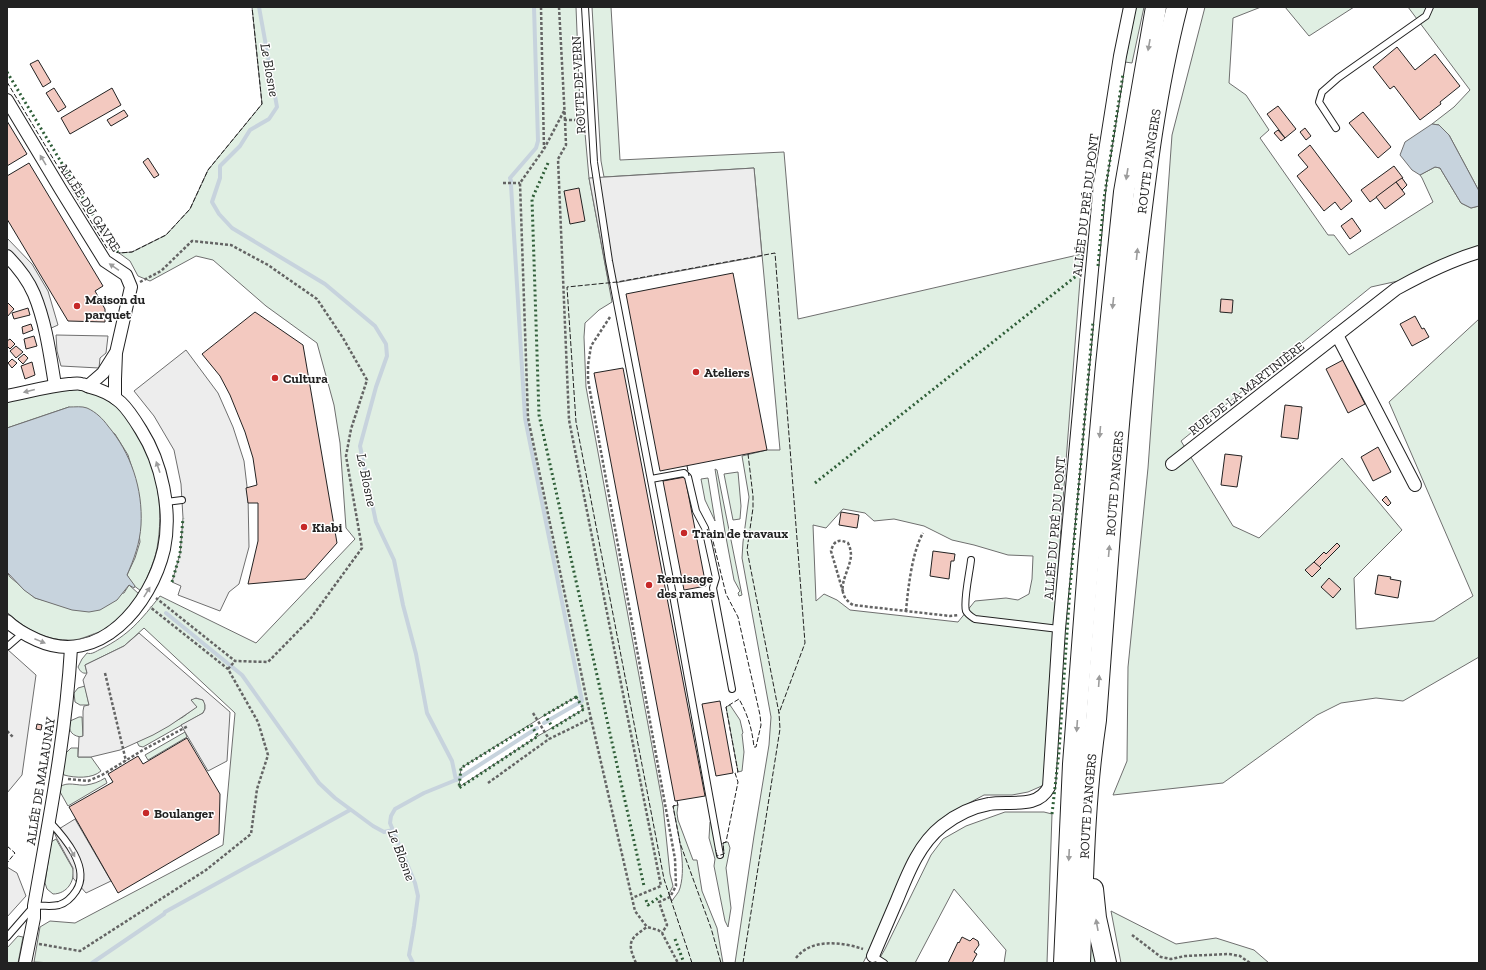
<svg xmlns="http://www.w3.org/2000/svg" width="1486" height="970" font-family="'Zilla Slab',serif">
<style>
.green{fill:#e0efe3;stroke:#6f6f6f;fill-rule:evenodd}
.parking{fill:#ededed;stroke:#6f6f6f}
.water{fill:#c7d3dd;stroke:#6f6f6f}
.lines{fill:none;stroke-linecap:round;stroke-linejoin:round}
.stream{stroke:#c7d3dd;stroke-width:4}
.building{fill:#f3c9c0;stroke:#222}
.service-casing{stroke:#222;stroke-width:8}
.minor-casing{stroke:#222;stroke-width:14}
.trunk-casing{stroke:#222;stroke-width:22}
.path{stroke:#646464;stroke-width:2.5;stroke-dasharray:3 2;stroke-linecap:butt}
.service{stroke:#fff;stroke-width:6}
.minor{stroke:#fff;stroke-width:12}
.trunk{stroke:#fff;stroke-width:20}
.hedge{stroke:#2f5e38;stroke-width:3;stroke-dasharray:2 3;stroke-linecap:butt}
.fence{stroke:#222;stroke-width:1;stroke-dasharray:5 2;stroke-linecap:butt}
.oneway{fill:#9c9c9c}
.poi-dot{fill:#c62828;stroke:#fff;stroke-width:1.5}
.labels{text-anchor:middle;stroke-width:3;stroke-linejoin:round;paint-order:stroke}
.street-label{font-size:13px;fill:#222;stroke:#fff}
.poi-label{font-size:13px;font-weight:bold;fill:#222;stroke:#fff;text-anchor:start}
.water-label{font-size:14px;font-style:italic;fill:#222;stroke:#fff}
</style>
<rect width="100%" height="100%" fill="#fff"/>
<g class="green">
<path d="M252,7H576L581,132L585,133L589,178L612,302L599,310L585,323L584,337L586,387L663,806L670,874L673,886L669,894L672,901C674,897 679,893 680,888C687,864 677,830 673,806L678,805L677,813L678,820L693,860H697L702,891L717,928L723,963H53L34,962L40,927L50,921L75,923L223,845L235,713L144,628L124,646L85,665L87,673C82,674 80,671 78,667L82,659L87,653C92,655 96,651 101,649C129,635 141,620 160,596L256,643L355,539L346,528L340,443L334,405L317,343L266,306L213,260L196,256L150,281L138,276L130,261L119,253L132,252L166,235L190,209L208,170L262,104ZM576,697L584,709L538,736L459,787L461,768L545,715Z"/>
<path d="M592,7H611L620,160L784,152L798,319L1082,254L1061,526L1044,785L1028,792L1012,795H984L958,809L932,829L863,963H735L754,836L769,745L771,717L742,558L743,542L749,497L742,456L767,450H780L754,168L604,177L601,161ZM843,509L865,513L874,521L894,519L924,526L952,540L974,545L1008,555L1033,556L1032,579L1029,594L1018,600L1006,598L975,601L958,622L850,610L837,600L824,594L816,601L813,525L826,528Z"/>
<polygon points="1136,7 1144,7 1132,63 1125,62"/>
<polygon points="1205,7 1261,7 1233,18 1229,83 1246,95 1269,130 1260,138 1328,235 1334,235 1349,255 1433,202 1422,178 1420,175 1435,167 1440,168 1461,203 1471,208 1479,206 1479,248 1452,258 1398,281 1371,287 1181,441 1233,526 1259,538 1342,458 1402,530 1354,578 1356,629 1434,621 1473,596 1389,402 1479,319 1479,657 1403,701 1376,698 1341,703 1317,715 1223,783 1113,795 1127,761 1128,667 1148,468 1172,135"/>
<polygon points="1285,7 1354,7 1309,36"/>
<polygon points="1408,7 1479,7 1479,191 1449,135 1439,125 1432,124 1454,107 1470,90"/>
<path d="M60,389C68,389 80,387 88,389C91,390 95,393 98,395C115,404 121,409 132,425C155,460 164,500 158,542C156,559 148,575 141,591L133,585L127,575L135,558L140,542L132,468L128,455L115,434L69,407L7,428V402Z"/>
<polygon points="715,469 717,470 742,595 739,596 738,593 740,591 734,580 725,532"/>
<polygon points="738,472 741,506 740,519 733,520 724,474"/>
<polygon points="708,478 715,521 705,500 701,479"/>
<path d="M7,572L10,577L35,598L50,602L124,593L129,585L139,594C130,606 119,622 105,630C101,632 95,633 91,635C83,638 75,641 67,640C44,640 22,627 7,612Z"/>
<polygon points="85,686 89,705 80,705 75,702 74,693 78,688"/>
<polygon points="193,698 201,699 205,702 205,709 203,713 143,747 139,746 137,742 183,717 196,707 191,700"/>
<polygon points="730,705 740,720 743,733 742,734 744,752 742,771 738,772 726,707"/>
<path d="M79,717H82L83,737C73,737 67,731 70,721Z"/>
<polygon points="185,732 187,737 148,760 145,755"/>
<path d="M71,748H78V757H91L101,771C92,779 75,778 64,775L63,773L65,754Z"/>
<path d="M105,778L107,783L68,806L59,790L60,787C67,781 78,786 86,785C93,784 99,782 105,778Z"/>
<polygon points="1005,812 1044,812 1052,814 1047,963 1004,963 1006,950 954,889 915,963 877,963 885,949 931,855 943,839 966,826"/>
<polygon points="712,820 717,856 724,854 723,843 728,842 730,848 726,868 731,908 728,927 725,921 714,866 715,859 709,838 710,822"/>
<path d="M56,839L73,869C75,881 67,894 53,894L47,889L45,883L51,842Z"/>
<polygon points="1111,911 1176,944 1216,938 1254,950 1269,963 1121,963"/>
<polygon points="18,936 23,937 18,963 7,963 7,948"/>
<polygon points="1093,937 1099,963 1089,963 1090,945"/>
</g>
<g class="parking">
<polygon points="754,168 762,256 609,284 589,178"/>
<polygon points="7,238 32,264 48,291 58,325 49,329 7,256"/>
<polygon points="56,335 108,336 106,353 100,358 99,368 61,366 57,351"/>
<polygon points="186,350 218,393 233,427 244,461 248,495 249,547 239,584 229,592 220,611 178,595 181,586 172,582 180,554 183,518 181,484 174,450 154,416 134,391"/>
<polygon points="139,633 230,712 227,761 208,771 185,732 181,725 203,713 205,709 205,705 203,700 196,698 191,700 197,707 169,726 153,735 120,750 91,757 78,757 79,737 83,736 83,711 84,706 89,705 83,680 87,673 85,665 124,646"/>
<polygon points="7,649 36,675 22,775 7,793"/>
<polygon points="75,819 111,881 86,893 73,878 73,868 57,839 54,832"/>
<polygon points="7,867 17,873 26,896 7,917"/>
</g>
<g class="water">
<polygon points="1432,124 1439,125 1449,135 1479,191 1479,206 1471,208 1461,203 1440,168 1435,167 1420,175 1412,170 1400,155 1405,142"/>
<path d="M69,407C75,407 82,406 87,408C96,412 103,419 108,426C131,453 143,489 141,525C140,543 134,559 127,575L135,586L134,588L129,585L117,600L100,610L89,612L72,610L35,598L24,590L7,572V428Z"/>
</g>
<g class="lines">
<g class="stream">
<polyline points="259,7 277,107 269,119 250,130 240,146 220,166 220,178 212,202 219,214 232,228 325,284 375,326 386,344 387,356 376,387 360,446 376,522 394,560 403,605 416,654 427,713 452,761 456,780 424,793 395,809 391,816 390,823 415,883 418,896 414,926 409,955 413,963"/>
<polyline points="511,181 510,178 536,148 538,141 534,7"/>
<polyline points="511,185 525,418 582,701 544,723"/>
<polyline points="166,613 242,675 319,783 335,798 373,826 384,832 393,830"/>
<polyline points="456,780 537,728"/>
<polyline points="92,963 164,914 165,912 350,810"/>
</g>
</g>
<g class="building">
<polygon points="1397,47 1415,70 1435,54 1460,86 1440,102 1441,104 1420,120 1394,86 1390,89 1373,67"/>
<polygon points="38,60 51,82 43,87 30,64"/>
<polygon points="54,88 66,107 58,112 46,93"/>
<polygon points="112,88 121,105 70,134 61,118"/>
<polygon points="1278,106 1296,129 1285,138 1267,114"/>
<polygon points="124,110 128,116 111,126 107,120"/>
<polygon points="1363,112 1391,147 1378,158 1349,123"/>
<polygon points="7,121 27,154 7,166"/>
<polygon points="1305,128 1311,136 1306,140 1300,132"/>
<polygon points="1278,130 1285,138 1281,141 1274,133"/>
<polygon points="1310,145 1352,201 1341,210 1335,202 1324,211 1297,176 1308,167 1298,155"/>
<polygon points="148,158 159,175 154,178 143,162"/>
<polygon points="29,163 103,286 95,291 105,309 105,322 68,321 7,219 7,176"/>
<polygon points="1394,166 1403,178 1370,202 1361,190"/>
<polygon points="1402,178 1407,185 1402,190 1396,182"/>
<polygon points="1396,182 1405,194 1385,209 1376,197"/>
<polygon points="579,188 585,221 570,224 564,191"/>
<polygon points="1352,218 1361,231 1350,239 1341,226"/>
<polygon points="733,273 767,450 660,471 626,294"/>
<polygon points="1221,299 1233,300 1232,313 1220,312"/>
<polygon points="7,302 14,309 7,317"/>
<polygon points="28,308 30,315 14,319 12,313"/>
<polygon points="255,312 303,345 337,543 305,579 248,584 258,541 258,503 248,503 246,488 257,485 253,458 245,432 230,395 220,376 202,354"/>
<polygon points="1415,316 1422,329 1424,328 1429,337 1412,346 1400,324"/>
<polygon points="31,324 33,330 23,334 22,327"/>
<polygon points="34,336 37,346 26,349 24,339"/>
<polygon points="10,339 15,344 10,349 7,346 7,341"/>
<polygon points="16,346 23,352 16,358 10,351"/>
<polygon points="24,354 28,358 23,364 18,359"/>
<polygon points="12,359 17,363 12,368 8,363"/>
<polygon points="1343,360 1365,404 1348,413 1326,369"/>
<polygon points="32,362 35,375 25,379 21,366"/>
<polygon points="623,368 705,796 675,801 594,373"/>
<polygon points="1285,405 1302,407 1298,439 1281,437"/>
<polygon points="1378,447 1391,472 1373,481 1361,457"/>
<polygon points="1225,454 1242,456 1237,487 1221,485"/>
<polygon points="685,477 706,586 684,590 663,481"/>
<polygon points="1386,496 1391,503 1388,506 1382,500"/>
<polygon points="841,512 859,515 857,528 839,525"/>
<polygon points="1337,543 1340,546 1319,567 1314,562 1324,552 1326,554"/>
<polygon points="933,551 955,554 954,561 951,561 949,579 930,576"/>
<polygon points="1314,562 1321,568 1312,577 1305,570"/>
<polygon points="1378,575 1391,577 1390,579 1401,581 1398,598 1375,594"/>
<polygon points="1329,578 1341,589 1333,598 1321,587"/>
<polygon points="720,701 733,773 716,776 702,704"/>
<polygon points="37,724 42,725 41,730 36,729"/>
<polygon points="187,738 220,794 219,834 118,893 69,807 113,782 108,774 138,756 143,764"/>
<polygon points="962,937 970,941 973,938 978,941 979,945 974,952 977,954 972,963 948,963 958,942 959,943"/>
</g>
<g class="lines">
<g class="service-casing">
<g id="service">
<polyline points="585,7 594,162 609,261 672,590 720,855"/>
<polyline points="1336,128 1319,102 1322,92 1338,78 1426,16 1430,7"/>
<polyline points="651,479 684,473 688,477 696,511 705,528 716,578 713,588 732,689"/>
<polyline points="166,502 182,500"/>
<path d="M971,560C970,571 963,601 966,611C968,615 972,617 975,619L1059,629"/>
<polyline points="8,646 23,633"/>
<path d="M7,937L34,906C43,905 51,907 59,905C66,903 72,897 76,891C91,868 65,838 49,821"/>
<polyline points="873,956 884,963"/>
</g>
</g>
<g class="minor-casing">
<g id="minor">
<polyline points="7,100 61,190 105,261 126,275 131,287 116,353 115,379 115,398"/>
<path d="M7,256C17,266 28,280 34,294C46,323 50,355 55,385"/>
<polyline points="1337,335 1415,485"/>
<polyline points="88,386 103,373 115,354"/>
<path d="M7,396C28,392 48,386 69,384C73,384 78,383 81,384C84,384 87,386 90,387C118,394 127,407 141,430C162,463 172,511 164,549C151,605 99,668 37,640C26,635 15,629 7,621"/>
<path d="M1172,464L1396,289C1423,274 1449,261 1479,252"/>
<path d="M873,956C881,937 889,919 897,900C908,873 919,844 942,826C956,815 972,807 989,804C1009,800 1037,810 1049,787L1059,629L1100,183L1120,56L1130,7"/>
<path d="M25,963L34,918V906C49,820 66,735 71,648"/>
</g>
</g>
<g class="trunk-casing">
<g id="trunk">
<polyline points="1093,889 1096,918 1106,963"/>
<polyline points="1064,963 1073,764 1088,567 1106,365 1124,192 1156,7"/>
<path id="s1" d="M1080,963C1083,882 1084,800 1096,720C1107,573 1117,427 1133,281C1144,189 1154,97 1177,7"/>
</g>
</g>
<g class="path">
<polyline points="541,7 544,149"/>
<polyline points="559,7 565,120"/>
<polyline points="564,111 544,149 520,183 528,418 587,701 632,898 635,911 647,927"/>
<polyline points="582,120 565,120 566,145 558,159 569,420 661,886 632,898"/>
<polyline points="503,183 520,183"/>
<polyline points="140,282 161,271 192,241 231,245 268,265 317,299 343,338 367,380 351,429 346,456 362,548 311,618 268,662 235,661 156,598"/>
<polyline points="610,317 591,346 588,365 588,380 675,859 676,886 670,897 659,902 667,925 662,933"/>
<path d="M843,592L831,551C834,540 839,539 848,543C850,547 851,551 851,556C849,574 832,592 853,605L950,616L959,615"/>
<path d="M906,611C908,589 912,552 923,533"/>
<polyline points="228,669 235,661"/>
<polyline points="105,673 126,761"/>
<polyline points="533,713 549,739"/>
<polyline points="7,731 14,738"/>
<polyline points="68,779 88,781 102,775 143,750 188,726"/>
<polyline points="488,783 549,739 592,718"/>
<polyline points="1132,935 1161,957 1171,959 1185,956 1229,954 1240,956 1250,963"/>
<polyline points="39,944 80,951 206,870 251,834 257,789 268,755 258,722 228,669 150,607"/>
<path d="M796,958C811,938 842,942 863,949"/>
<path d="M636,963C627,943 629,939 647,927L658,930L662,933L678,963"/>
</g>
<use href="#service" class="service"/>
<use href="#minor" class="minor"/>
<use href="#trunk" class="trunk"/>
<g class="hedge">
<polyline points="7,72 111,245 119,253"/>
<polyline points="548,163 532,199 539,415 644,886"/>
<polyline points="1098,266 1104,199 1123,74"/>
<polyline points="815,483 1080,273"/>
<polyline points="172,582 180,554 183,518"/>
<polygon points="576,697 584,709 553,728 545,715"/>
<polygon points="531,725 538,736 459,788 461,768"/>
<polyline points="1052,814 1059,752 1070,588 1093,322"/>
<polyline points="646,900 648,905 664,894"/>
<polyline points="675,939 684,963"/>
</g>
<g class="fence">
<polyline points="7,82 107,248 119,253 132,252 166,235 190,209 208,170 262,104 252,7"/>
<polyline points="687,466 689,476"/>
<path d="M707,529L712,537L726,594L738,617L760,715L761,725L756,747H754C752,729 748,715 739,699L726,707L738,772L735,773L738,782L726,842L723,843L724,854L717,856L716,850"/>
<polyline points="677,801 678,805 673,806 680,843 711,928 721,963"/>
<polyline points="7,846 15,853 7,863"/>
<polyline points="692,963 664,879 576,422 567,287 617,282 775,253 805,643 779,713"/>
<polyline points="743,963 780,729 779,713 747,550 753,508 753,496 748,454"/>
</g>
</g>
<defs><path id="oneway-solid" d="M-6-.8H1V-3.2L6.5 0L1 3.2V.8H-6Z"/></defs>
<g class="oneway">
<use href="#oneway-solid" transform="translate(1149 45) rotate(100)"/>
<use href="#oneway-solid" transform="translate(43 160) rotate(-121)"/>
<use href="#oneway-solid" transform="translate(1127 174) rotate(99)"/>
<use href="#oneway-solid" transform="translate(1137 254) rotate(-84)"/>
<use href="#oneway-solid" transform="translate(114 267) rotate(-146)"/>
<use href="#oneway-solid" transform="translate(1113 303) rotate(96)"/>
<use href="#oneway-solid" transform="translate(29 391) rotate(166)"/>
<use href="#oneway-solid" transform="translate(1100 432) rotate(95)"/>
<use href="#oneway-solid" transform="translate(158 467) rotate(-109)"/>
<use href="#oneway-solid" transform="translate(1109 551) rotate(-85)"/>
<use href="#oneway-solid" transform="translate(147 592) rotate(-58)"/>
<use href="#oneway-solid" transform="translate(40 641) rotate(22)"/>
<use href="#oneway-solid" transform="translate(1099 681) rotate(-86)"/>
<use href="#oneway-solid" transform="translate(1077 726) rotate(94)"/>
<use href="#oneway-solid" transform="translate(72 852) rotate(59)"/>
<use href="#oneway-solid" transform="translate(1069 855) rotate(93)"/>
<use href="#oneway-solid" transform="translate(1097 925) rotate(-100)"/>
</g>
<g class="poi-dot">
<circle cx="77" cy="306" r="4"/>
<circle cx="696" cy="372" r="4"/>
<circle cx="275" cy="378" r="4"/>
<circle cx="304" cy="527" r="4"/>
<circle cx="684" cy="533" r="4"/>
<circle cx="649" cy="585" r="4"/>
<circle cx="146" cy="813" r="4"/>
</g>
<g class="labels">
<g class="street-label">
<text transform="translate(578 85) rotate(-93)" y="5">ROUTE DE VERN</text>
<text dy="5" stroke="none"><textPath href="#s1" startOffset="805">ROUTE D'ANGERS</textPath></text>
<text transform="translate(1085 205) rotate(-83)" y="5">ALLÉE DU PRÉ DU PONT</text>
<text transform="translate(90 207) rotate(57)" y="5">ALLÉE DU GAVRE</text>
<text transform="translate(1246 388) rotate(-38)" y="5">RUE DE LA MARTINIÈRE</text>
<text dy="5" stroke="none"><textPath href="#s1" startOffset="481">ROUTE D'ANGERS</textPath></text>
<text transform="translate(1054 528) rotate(-85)" y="5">ALLÉE DU PRÉ DU PONT</text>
<text transform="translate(40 781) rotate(-81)" y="5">ALLÉE DE MALAUNAY</text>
<text dy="5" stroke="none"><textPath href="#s1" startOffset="157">ROUTE D'ANGERS</textPath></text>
</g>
<g class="poi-label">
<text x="85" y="304">Maison du<tspan x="85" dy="15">parquet</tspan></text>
<text x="704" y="377">Ateliers</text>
<text x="283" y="383">Cultura</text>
<text x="312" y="532">Kiabi</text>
<text x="692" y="538">Train de travaux</text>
<text x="657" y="583">Remisage<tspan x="657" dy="15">des rames</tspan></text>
<text x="154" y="818">Boulanger</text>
</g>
<g class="water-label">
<text transform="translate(270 70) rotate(80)" y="5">Le Blosne</text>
<text transform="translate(367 480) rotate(78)" y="5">Le Blosne</text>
<text transform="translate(402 855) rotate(69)" y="5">Le Blosne</text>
</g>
</g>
<rect width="1486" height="970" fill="none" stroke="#222222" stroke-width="16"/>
</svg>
